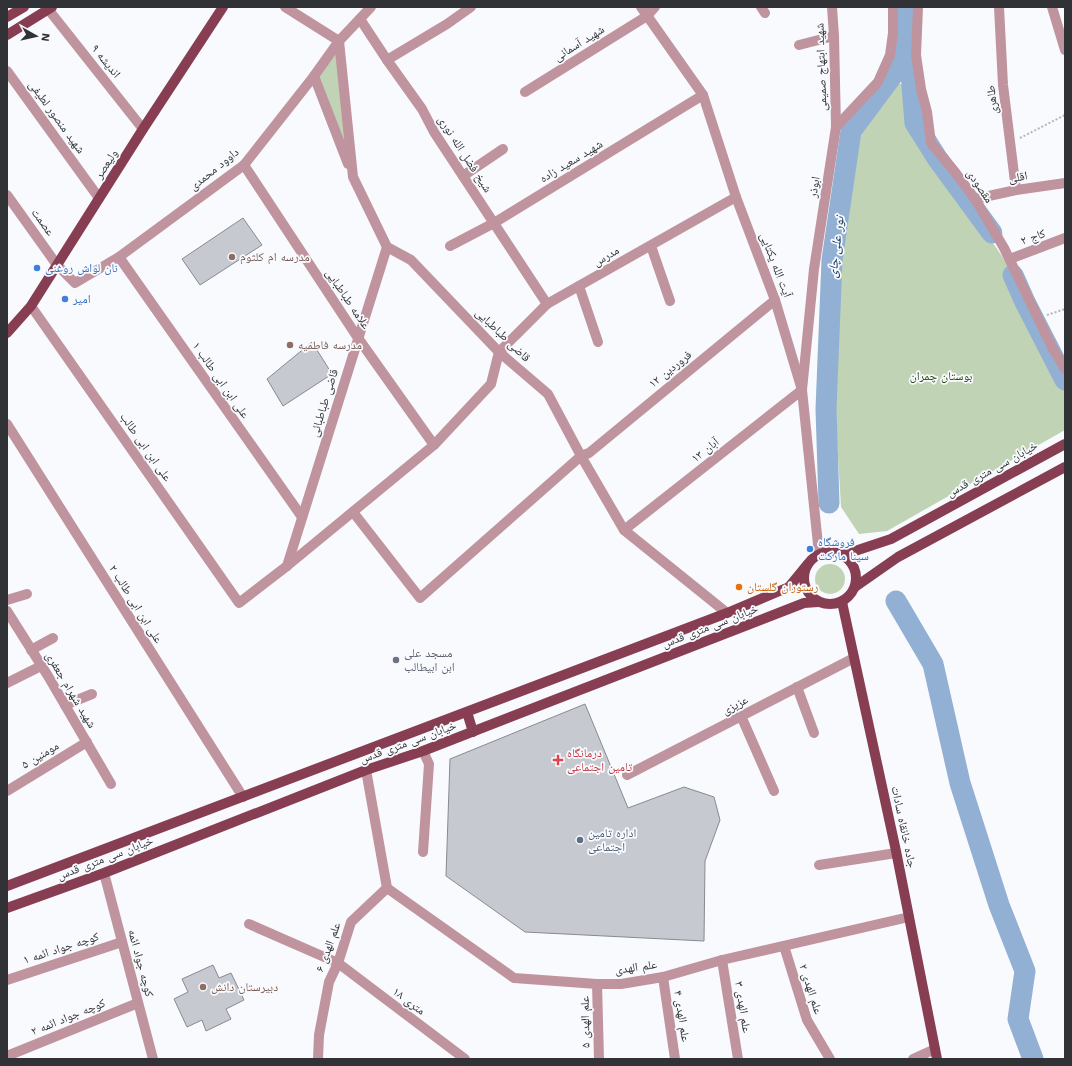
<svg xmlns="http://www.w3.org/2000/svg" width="1072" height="1066" font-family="'Work Sans','Noto Naskh Arabic',sans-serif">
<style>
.green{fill:#c0d3b5}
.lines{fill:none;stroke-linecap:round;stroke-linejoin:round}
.river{stroke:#92b0d3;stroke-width:21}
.building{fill:#c7c9d0;stroke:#898a91}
.path{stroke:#b5b6ba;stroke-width:2;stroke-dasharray:2 2;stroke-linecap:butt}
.minor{stroke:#c0949e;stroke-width:10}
.major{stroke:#873e53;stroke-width:10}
.education-dot{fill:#8d6e63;stroke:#f9fafe;stroke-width:1.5}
.shop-dot{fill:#3f7fe0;stroke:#f9fafe;stroke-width:1.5}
.food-dot{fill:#e8710a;stroke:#f9fafe;stroke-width:1.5}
.worship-dot{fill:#6b7280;stroke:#f9fafe;stroke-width:1.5}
.health-dot{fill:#e0444e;stroke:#f9fafe;stroke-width:1.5}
.service-dot{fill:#5c6f8a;stroke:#f9fafe;stroke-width:1.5}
.labels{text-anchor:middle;stroke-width:3.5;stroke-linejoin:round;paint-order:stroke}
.street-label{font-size:12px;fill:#313235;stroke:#f9fafe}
.education-label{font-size:12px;fill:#785e54;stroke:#f9fafe;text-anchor:start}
.shop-label{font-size:12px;fill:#366cbe;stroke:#f9fafe;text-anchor:start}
.park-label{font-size:12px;fill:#264409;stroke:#f9fafe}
.food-label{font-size:12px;fill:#c56008;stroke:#f9fafe;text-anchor:start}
.worship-label{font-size:12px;fill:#5b616d;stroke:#f9fafe;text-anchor:start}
.health-label{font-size:12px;fill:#be3a42;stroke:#f9fafe;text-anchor:start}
.service-label{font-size:12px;fill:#4e5e75;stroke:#f9fafe;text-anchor:start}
.water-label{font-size:13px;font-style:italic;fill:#0b3663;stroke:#f9fafe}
</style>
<rect width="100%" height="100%" fill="#f9fafe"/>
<g class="green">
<polygon points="336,53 347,154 318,77"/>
<polygon points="897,82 910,89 926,120 934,157 1006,262 1040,335 1065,382 1065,430 887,531 859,534 841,507 831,338 854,140"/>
<circle cx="830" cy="579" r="15"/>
</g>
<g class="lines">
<g class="river">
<polyline points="907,43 911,74 915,123 937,158 992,233"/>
<polyline points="1013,275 1025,302 1065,380"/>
<polyline points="829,503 826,409 832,260 851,131 895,72 906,38 905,7"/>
<polyline points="896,601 933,664 960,783 999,905 1025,971 1018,1019 1033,1059"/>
</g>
</g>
<g class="building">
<polygon points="243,218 262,245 200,285 182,259"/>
<polygon points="312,342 332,374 283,406 267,379"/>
<polygon points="585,704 628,808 684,787 714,797 720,820 705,861 704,941 525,932 446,876 450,759"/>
<polygon points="213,965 219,978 231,973 244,1000 226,1009 231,1019 206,1031 202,1020 187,1027 174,999 188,992 182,979"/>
</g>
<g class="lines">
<g class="path">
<polyline points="1020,138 1065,115"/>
<polyline points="1047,315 1065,309"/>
</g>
<g class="minor">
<polyline points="285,7 339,41"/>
<polyline points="641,7 703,95 736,197 775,300 802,390 819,554"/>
<polyline points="761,7 765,13"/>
<polyline points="918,7 916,55 921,89 927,112 931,143 955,172 975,199 1004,248 1052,347 1065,369"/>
<polyline points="999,7 1003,85 1016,190"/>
<polyline points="1052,7 1065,50"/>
<polyline points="48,9 143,129"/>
<polyline points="360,19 387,60 422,109 434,132 547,304"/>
<polyline points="339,41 353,177 387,247 411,260 499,352 548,394 581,456 624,530 727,613"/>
<polyline points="799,45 834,36"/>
<polyline points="387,60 447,24 471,7"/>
<polyline points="7,71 99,198"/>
<polyline points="314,76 348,164"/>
<polyline points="525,92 647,16 655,7"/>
<polyline points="836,127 878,82 890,55 893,33 893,7"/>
<polyline points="244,165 358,338 434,445"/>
<polyline points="463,176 503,149"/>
<polyline points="7,195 57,265 75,283 119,257 244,165 314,76 339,41 371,7"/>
<polyline points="975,199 1016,190 1065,183"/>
<polyline points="450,246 494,223 703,95"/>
<polyline points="651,246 670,301"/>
<polyline points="119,257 302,517"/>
<polyline points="1010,259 1065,238"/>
<polyline points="579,286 598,342"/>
<polyline points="31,306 239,603 287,566 434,445 491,384 499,352"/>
<polyline points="499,352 547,304 736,197"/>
<polyline points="7,424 243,797"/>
<polyline points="353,512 420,598 581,456 589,453 775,300"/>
<polyline points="624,530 802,390 814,269 836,127 834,36 832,7"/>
<polyline points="287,566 387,247"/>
<polyline points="7,600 27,594"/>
<polyline points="7,611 48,676 111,784"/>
<polyline points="31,650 53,638"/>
<polyline points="7,683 41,666"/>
<polyline points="797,687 814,733"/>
<polyline points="65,705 92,694"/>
<polyline points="741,716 774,791"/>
<polyline points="366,770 387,888"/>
<polyline points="627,775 854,658"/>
<polyline points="7,791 87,742"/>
<polyline points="423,852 429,764 423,751"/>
<polyline points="819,865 896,853"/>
<polyline points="104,873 153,1059"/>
<polyline points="387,888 514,978 597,984 621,984 663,977 722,960 909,917"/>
<polyline points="249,924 338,963 465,1059"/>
<polyline points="784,946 807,1020 830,1059"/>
<polyline points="722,960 738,1059"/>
<polyline points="663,977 675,1059"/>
<polyline points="7,980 122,942"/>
<polyline points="597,984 599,1059"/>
<polyline points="7,1056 138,1003"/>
<polyline points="318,1059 319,1035 329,982 338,963 351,922 387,888"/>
<polyline points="913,1059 935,1049"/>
</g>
<g class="major">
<polyline points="7,17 24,7"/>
<polyline points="7,35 52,7"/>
<polyline points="7,333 31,306 143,129 223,7"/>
<circle cx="830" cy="578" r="26"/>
<polyline points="843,555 891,539 1065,444"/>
<polyline points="855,587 898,557 1065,467"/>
<polyline points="842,602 896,851 937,1059"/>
<polyline points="467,712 473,732"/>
<polyline points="7,886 727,613 789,587 807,565"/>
<polyline points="7,908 104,873 366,770 423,751 804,603 818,602"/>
</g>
</g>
<g class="education-dot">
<circle cx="232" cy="257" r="4"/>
<circle cx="290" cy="345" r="4"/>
<circle cx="203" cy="987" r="4"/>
</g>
<g class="shop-dot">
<circle cx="37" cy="268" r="4"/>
<circle cx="65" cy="299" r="4"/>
<circle cx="810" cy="549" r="4"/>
</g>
<circle class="food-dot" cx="739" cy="587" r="4"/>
<circle class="worship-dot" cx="396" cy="660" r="4"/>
<path class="health-dot" d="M556 754h4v4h4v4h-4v4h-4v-4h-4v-4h4z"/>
<circle class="service-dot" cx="580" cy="840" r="4"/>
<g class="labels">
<g class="street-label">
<text transform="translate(579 43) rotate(-32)" y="4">شهید آسمانی</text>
<text transform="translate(106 61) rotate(51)" y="4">اندیشه ۹</text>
<text transform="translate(821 67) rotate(-92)" y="4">شهید ابتهاج صمیمی</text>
<text transform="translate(992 100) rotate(-97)" y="4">طاهری</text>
<text transform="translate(57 117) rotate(54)" y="4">شهید منصور لطیفی</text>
<text transform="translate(465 154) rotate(57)" y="4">شیخ فضل الله نوری</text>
<text transform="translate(571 161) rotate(-31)" y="4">شهید سعید زاده</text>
<text transform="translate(106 164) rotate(-57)" y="4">ولیعصر</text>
<text transform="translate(214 169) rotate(-39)" y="4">داوود محمدی</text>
<text transform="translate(1018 177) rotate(-10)" y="4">اقلی</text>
<text transform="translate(980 186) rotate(56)" y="4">مقصودی</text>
<text transform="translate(814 187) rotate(-81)" y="4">ابوذر</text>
<text transform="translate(43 222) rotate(54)" y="4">عصمت</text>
<text transform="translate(1033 237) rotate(-20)" y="4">کاج ۲</text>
<text transform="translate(606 256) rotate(-30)" y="4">مدرس</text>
<text transform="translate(776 265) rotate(69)" y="4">آیت الله یکتایی</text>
<text transform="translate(348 299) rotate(56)" y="4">علامه طباطبایی</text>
<text transform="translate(503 335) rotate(44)" y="4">قاضی طباطبایی</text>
<text transform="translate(670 369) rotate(-39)" y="4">۱۲ فروردین</text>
<text transform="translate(221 380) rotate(55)" y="4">علی ابن ابی طالب ۱</text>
<text transform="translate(324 403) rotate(-73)" y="4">قاضی طباطبائی</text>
<text transform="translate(146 447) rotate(55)" y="4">علی ابن ابی طالب</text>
<text transform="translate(705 450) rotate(-38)" y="4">۱۳ آبان</text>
<text transform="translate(992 469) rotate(-29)" y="4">خیابان سی متری قدس</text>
<text transform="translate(136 604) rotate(58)" y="4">علی ابن ابی طالب ۲</text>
<text transform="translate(710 626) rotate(-21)" y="4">خیابان سی متری قدس</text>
<text transform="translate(71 690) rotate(59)" y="4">شهید شهرام جعفری</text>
<text transform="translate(735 705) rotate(-27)" y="4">عزیزی</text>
<text transform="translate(408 742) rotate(-20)" y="4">خیابان سی متری قدس</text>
<text transform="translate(40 755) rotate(-31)" y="4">۵ مومنین</text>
<text transform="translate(904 827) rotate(78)" y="4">جاده خانقاه سادات</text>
<text transform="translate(105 858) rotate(-21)" y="4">خیابان سی متری قدس</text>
<text transform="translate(328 947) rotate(-70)" y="4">علم الهدی ۶</text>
<text transform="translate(61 948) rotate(-18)" y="4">کوچه جواد ائمه ۱</text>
<text transform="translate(141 963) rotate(75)" y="4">کوچه جواد ائمه</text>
<text transform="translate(636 967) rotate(-8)" y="4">علم الهدی</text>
<text transform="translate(811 989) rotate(72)" y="4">علم الهدی ۲</text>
<text transform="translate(409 1001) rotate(37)" y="4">۱۸ متری</text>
<text transform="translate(743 1007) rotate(81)" y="4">علم الهدی ۳</text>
<text transform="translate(682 1016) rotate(81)" y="4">علم الهدی ۴</text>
<text transform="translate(68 1017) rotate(-22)" y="4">کوچه جواد ائمه ۲</text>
<text transform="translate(585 1022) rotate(-91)" y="4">علم الهدی ۵</text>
</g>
<g class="education-label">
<text x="240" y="261">مدرسه ام کلثوم</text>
<text x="298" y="349">مدرسه فاطمیه</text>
<text x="211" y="991">دبیرستان دانش</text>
</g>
<g class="shop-label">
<text x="45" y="272">نان لواش روغنی</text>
<text x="73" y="303">امیر</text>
<text x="818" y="546">فروشگاه<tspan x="818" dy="14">سینا مارکت</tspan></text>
</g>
<g class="park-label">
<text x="941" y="380">بوستان چمران</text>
</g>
<g class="food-label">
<text x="747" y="591">رستوران گلستان</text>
</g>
<g class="worship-label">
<text x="404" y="657">مسجد علی<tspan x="404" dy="14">ابن ابیطالب</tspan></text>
</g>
<g class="health-label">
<text x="567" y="757">درمانگاه<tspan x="567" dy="14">تامین اجتماعی</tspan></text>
</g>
<g class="service-label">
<text x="588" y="837">اداره تامین<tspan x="588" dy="14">اجتماعی</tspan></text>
</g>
<g class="water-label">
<text transform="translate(835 247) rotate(-83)" y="5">نور علی چای</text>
</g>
</g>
<rect width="1072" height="1066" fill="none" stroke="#313235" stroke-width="16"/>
<g transform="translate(36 36) rotate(98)" stroke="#f9fafe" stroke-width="3" paint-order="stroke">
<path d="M0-3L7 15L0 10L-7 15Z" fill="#313235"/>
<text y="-6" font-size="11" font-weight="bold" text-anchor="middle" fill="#313235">N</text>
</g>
</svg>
